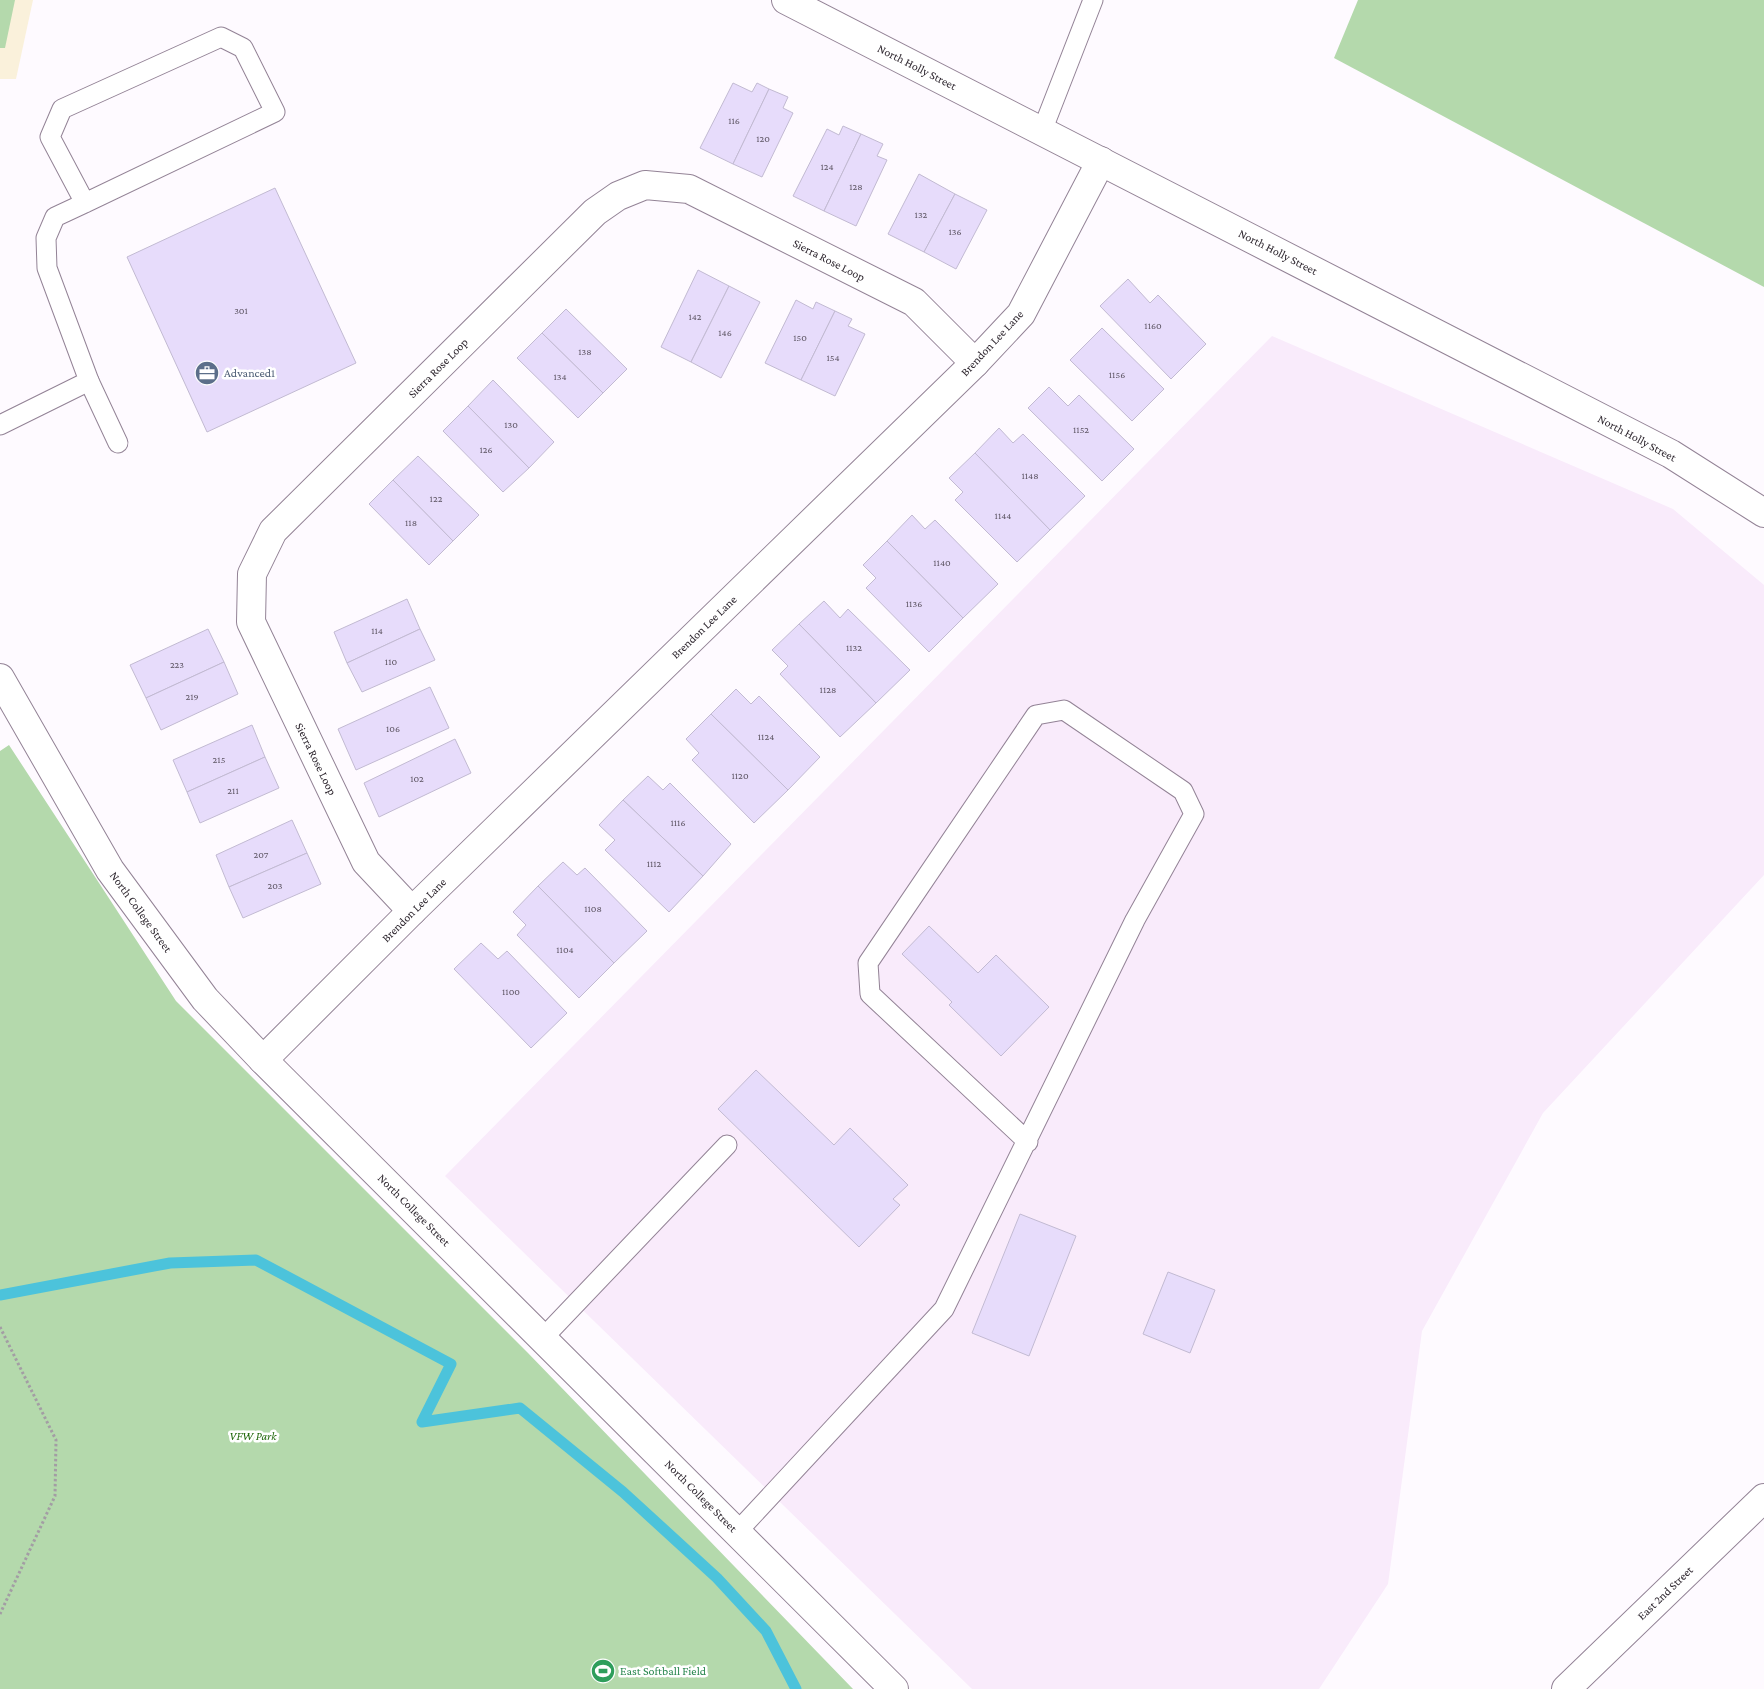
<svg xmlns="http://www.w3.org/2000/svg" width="1764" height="1689" font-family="'Crimson Pro',serif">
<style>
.built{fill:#f9ebfb}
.education{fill:#faf1db}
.green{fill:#b4d9ac}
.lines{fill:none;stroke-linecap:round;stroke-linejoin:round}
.stream{stroke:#4cc3db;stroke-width:11}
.building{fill:#e7dcfb;stroke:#c2bad2}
.service-casing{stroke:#938396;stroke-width:21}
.minor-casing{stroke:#938396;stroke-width:30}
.tertiary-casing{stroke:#938396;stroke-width:30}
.path{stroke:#a39da4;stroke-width:3;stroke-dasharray:2.5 2.5;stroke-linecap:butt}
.service{stroke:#fff;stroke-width:19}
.minor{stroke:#fff;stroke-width:28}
.tertiary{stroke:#fff;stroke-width:28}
.labels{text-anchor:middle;stroke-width:5;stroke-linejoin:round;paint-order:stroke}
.number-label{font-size:10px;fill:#5e5664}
.street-label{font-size:12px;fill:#302931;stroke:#fff}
.service-label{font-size:12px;fill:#4e5e75;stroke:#fff;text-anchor:start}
.park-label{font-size:12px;font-style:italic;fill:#22690d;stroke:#fff}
.leisure-label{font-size:12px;fill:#27864d;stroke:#fff;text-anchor:start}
</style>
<rect width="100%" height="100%" fill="#fefaff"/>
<polygon class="built" points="1272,336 1673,509 1764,585 1764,875 1543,1113 1422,1331 1388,1584 1319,1689 972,1689 445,1176"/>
<polygon class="education" points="0,0 33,0 16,79 0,79"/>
<g class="green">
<polygon points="0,0 15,0 5,48 0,48"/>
<polygon points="1358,0 1764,0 1764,287 1334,58"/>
<polygon points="9,745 176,1001 528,1353 853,1689 0,1689 0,751"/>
</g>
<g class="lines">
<polyline class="stream" points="0,1295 170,1263 256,1260 451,1364 422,1422 520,1408 623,1492 717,1578 766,1631 796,1689"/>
</g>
<g class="building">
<polygon points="733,83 752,92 757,83 769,89 733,164 700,148"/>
<polygon points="769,89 788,97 783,108 793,113 762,177 733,164"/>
<polygon points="843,126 861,134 824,211 793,196 827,129 839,135"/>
<polygon points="861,134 883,144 877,156 887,160 856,226 824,211"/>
<polygon points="919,174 955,194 924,252 888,234"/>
<polygon points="275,188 356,363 207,432 127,257"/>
<polygon points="955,194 987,210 956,269 924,252"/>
<polygon points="698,270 729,286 691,362 661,347"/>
<polygon points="1128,279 1150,303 1158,295 1206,344 1171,379 1100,306"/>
<polygon points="729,286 760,302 721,378 691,362"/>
<polygon points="796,300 813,309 816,302 835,311 801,380 765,363"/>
<polygon points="566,309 627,369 603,393 542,333"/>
<polygon points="835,311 852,319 848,326 865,334 835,396 801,380"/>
<polygon points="1102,328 1164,389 1132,421 1070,360"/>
<polygon points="542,333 603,393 578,418 517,358"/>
<polygon points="493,380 554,442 529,468 468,406"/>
<polygon points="1049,387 1068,406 1079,395 1134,449 1102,481 1028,408"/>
<polygon points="468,406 529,468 503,492 443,431"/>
<polygon points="999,428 1013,443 1023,434 1085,496 1050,530 975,453"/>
<polygon points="975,453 1050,530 1017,562 955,500 963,492 949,478"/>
<polygon points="418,456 479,515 453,541 393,480"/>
<polygon points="393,480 453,541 429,565 369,504"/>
<polygon points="912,515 925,529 935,520 998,584 963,618 887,541"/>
<polygon points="887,541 963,618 929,652 866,588 876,578 863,565"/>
<polygon points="407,599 420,629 347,663 334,632"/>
<polygon points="824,601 840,618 848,609 910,670 876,703 799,624"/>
<polygon points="799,624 876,703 840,737 780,674 788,666 772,650"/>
<polygon points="208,629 224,662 146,698 130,665"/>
<polygon points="420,629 435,660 362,692 347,663"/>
<polygon points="224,662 238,694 161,730 146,698"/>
<polygon points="430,687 449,728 356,770 338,729"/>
<polygon points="736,689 751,704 759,696 820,757 788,790 711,714"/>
<polygon points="711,714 788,790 754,823 692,760 699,753 686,739"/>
<polygon points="252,725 265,757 187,792 173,760"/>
<polygon points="455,739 471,773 379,817 364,783"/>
<polygon points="265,757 279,788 200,823 187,792"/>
<polygon points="648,776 663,790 670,783 731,844 703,876 623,800"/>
<polygon points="623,800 703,876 669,912 605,850 615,840 599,825"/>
<polygon points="292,820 307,853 229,887 216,855"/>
<polygon points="307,853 321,884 243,918 229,887"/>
<polygon points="563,862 577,875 585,868 647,931 614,963 538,886"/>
<polygon points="538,886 614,963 579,998 517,935 526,925 513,912"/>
<polygon points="929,926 978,973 996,955 1049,1007 1001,1056 949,1005 952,1002 902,954"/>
<polygon points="481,943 498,959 507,951 567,1013 531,1048 454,969"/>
<polygon points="756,1070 834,1145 850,1128 908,1185 893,1199 900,1205 859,1247 718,1109"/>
<polygon points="1020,1214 1076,1236 1029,1356 972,1333"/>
<polygon points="1168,1272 1215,1290 1190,1353 1143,1334"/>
</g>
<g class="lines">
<g class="service-casing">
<g id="service">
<polyline points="1042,131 1093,0"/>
<polyline points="89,381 118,443"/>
<polyline points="0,425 89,381 47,268 46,238 55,217 85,203 275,112 243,48 221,37 62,109 50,137 85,203"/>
<polyline points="543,1338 727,1145"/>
<polyline points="737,1532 944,1309 1135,920 1194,814 1183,791 1064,710 1036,715 868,963 870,994 1028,1142"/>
</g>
</g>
<g class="minor-casing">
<g id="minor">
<polyline points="786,0 1671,454 1764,513"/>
<polyline points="412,911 366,862 251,622 252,574 273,531 595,212 618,196 645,185 689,189 914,302 975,363"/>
<polyline points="263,1060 412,911 975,363 1021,314 1101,161"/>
<polyline points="1566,1689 1764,1498"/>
</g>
</g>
<g class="tertiary-casing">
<polyline id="tertiary" points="0,678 110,870 205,999 263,1060 894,1689"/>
</g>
<polyline class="path" points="0,1327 56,1440 55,1496 0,1614"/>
<use href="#service" class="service"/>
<use href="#minor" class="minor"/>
<use href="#tertiary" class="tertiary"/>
</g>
<defs>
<g id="office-disc" transform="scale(1.25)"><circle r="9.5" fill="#5c6f8a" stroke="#fff"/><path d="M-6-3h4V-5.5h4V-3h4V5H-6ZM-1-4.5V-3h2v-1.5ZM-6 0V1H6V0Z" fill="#fff"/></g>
<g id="stadium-disc" transform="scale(1.25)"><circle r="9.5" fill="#2e9e5b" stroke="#fff"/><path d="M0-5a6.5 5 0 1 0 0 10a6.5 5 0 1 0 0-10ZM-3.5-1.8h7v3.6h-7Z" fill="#fff"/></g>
</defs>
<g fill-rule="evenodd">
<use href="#office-disc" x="207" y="373"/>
<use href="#stadium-disc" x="603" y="1671"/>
</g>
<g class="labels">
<g class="number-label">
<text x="734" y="124">116</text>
<text x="763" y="142">120</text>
<text x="827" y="170">124</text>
<text x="856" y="190">128</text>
<text x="921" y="218">132</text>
<text x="955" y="235">136</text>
<text x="241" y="314">301</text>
<text x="695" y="320">142</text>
<text x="1153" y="329">1160</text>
<text x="725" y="336">146</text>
<text x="800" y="341">150</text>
<text x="585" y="355">138</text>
<text x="833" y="361">154</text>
<text x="1117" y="378">1156</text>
<text x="560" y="380">134</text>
<text x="511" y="428">130</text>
<text x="1081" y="433">1152</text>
<text x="486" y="453">126</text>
<text x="1030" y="479">1148</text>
<text x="436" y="502">122</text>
<text x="1003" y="519">1144</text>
<text x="411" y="526">118</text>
<text x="942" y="566">1140</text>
<text x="914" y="607">1136</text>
<text x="377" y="634">114</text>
<text x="854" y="651">1132</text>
<text x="391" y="665">110</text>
<text x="177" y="668">223</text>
<text x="828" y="693">1128</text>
<text x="192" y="700">219</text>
<text x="393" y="732">106</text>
<text x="766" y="740">1124</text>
<text x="219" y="763">215</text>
<text x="740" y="779">1120</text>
<text x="417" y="782">102</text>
<text x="233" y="794">211</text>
<text x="678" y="826">1116</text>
<text x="261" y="858">207</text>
<text x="654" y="867">1112</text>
<text x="275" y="889">203</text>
<text x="593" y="912">1108</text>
<text x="565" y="953">1104</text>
<text x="511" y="995">1100</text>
</g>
<g class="street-label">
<text transform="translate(917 67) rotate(27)" y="4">North Holly Street</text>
<text transform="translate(1278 252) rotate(27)" y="4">North Holly Street</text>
<text transform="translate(829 260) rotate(27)" y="4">Sierra Rose Loop</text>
<text transform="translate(992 343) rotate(-47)" y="4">Brendon Lee Lane</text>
<text transform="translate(438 368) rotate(-45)" y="4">Sierra Rose Loop</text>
<text transform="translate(1637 438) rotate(28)" y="4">North Holly Street</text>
<text transform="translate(704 627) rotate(-44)" y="4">Brendon Lee Lane</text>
<text transform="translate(316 759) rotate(64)" y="4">Sierra Rose Loop</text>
<text transform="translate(414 910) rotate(-45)" y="4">Brendon Lee Lane</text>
<text transform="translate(141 912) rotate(54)" y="4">North College Street</text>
<text transform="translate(414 1210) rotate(45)" y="4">North College Street</text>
<text transform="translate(701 1496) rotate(45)" y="4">North College Street</text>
<text transform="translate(1665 1593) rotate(-44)" y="4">East 2nd Street</text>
</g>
<g class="service-label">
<text x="224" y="377">Advanced1</text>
</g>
<g class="park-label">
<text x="253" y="1440">VFW Park</text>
</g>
<g class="leisure-label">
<text x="620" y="1675">East Softball Field</text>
</g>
</g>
</svg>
